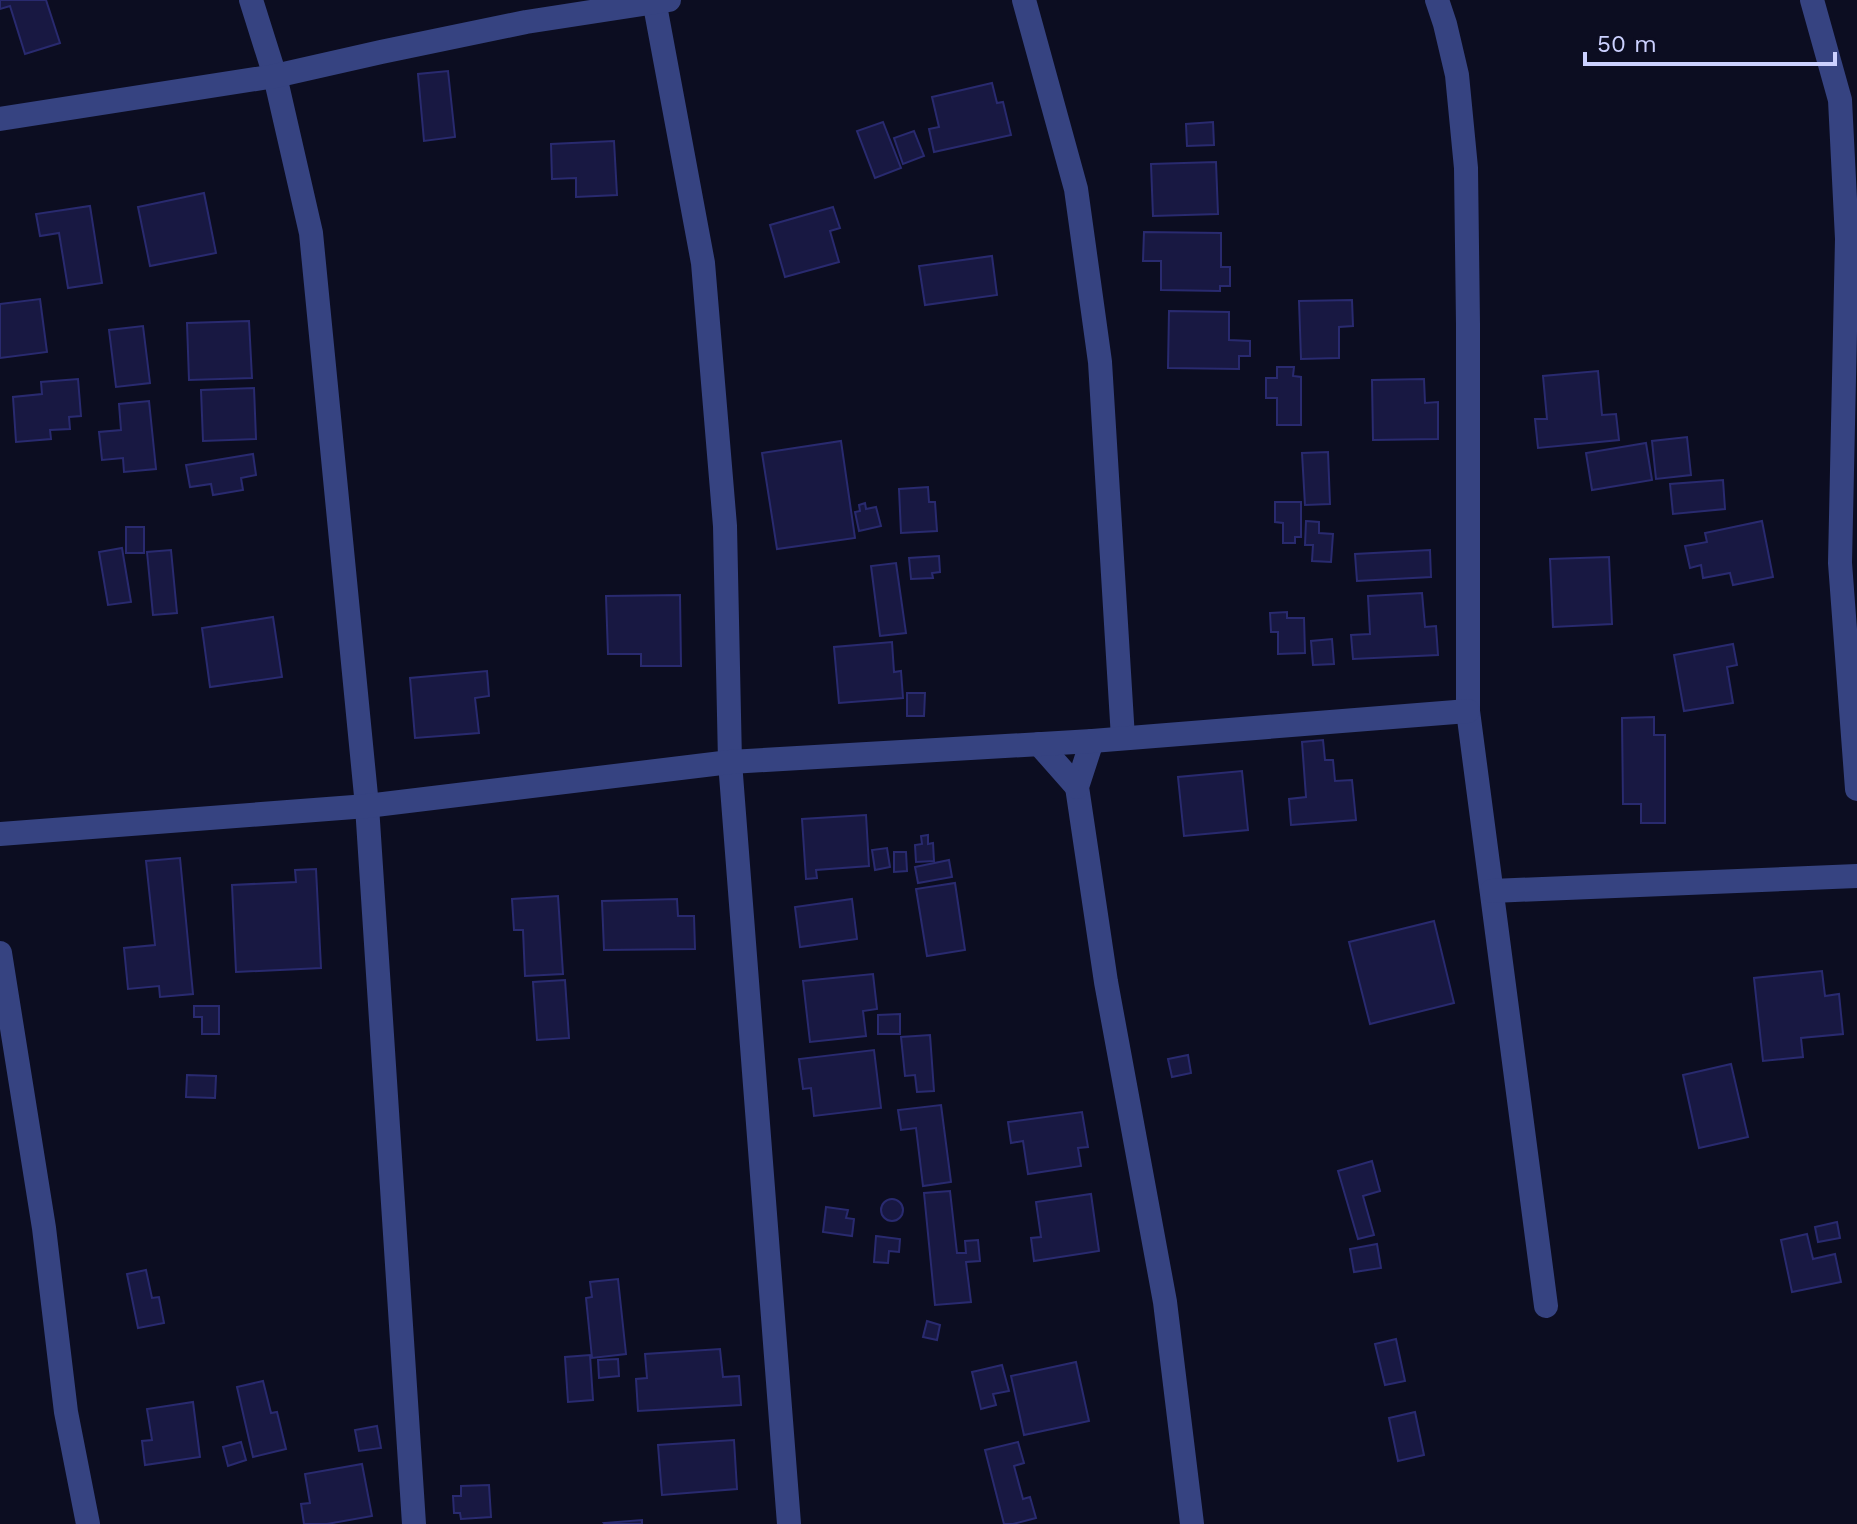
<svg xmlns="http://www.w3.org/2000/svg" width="1857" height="1524" font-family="'Work Sans',sans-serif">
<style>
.building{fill:#181842;stroke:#292a6f;stroke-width:2}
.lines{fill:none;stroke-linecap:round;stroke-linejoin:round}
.minor{stroke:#364381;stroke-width:24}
</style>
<rect width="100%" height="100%" fill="#0c0d21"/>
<g class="building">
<polygon points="0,0 46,0 60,43 25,54 10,6 0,9"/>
<polygon points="448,71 455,137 424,141 418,74"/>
<polygon points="992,83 997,103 1003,102 1011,135 934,152 929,129 939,127 932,97"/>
<polygon points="883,122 901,168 875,178 857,131"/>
<polygon points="1213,122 1214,145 1187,146 1186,124"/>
<polygon points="914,131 924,156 903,164 894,138"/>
<polygon points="614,141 617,195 576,197 576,178 552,179 551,144"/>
<polygon points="1216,162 1218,214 1153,216 1151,164"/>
<polygon points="204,193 216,253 150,266 138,207"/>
<polygon points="90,206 102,283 68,288 59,233 40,236 36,214"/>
<polygon points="833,207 840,228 830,231 839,262 785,277 770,225"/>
<polygon points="1144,232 1221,233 1221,267 1230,267 1230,286 1220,286 1220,291 1161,290 1161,261 1143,261"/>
<polygon points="992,256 997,295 925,305 919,266"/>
<polygon points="40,299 47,352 0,358 0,304"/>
<polygon points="1352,300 1353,326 1339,327 1339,358 1301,359 1299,301"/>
<polygon points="1169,311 1229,312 1229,340 1250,341 1250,356 1239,356 1239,369 1168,368"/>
<polygon points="249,321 252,378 189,380 187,323"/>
<polygon points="143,326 150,383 116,387 109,330"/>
<polygon points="1277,367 1294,367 1293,376 1301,377 1301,425 1277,425 1277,398 1266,398 1266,378 1277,378"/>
<polygon points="1598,371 1602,415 1616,414 1619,440 1538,448 1535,419 1547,419 1543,376"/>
<polygon points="78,379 81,416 69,417 70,429 50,430 51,439 16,442 13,397 42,394 41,382"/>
<polygon points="1424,379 1425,403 1438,402 1438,439 1373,440 1372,380"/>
<polygon points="254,388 256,439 203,441 201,390"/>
<polygon points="149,401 156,469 124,472 123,458 102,460 99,432 121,430 119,404"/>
<polygon points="1687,437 1691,475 1656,479 1652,441"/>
<polygon points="841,441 855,538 777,549 762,453"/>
<polygon points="1646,443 1652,480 1592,490 1586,453"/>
<polygon points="1328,452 1330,504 1305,505 1302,453"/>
<polygon points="253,454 256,475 241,478 243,490 213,495 211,484 190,487 186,465"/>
<polygon points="1723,480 1725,509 1673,514 1670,484"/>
<polygon points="928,487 929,502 935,502 937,531 901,533 899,489"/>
<polygon points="1275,502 1301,502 1301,537 1295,537 1295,543 1283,543 1283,523 1275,522"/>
<polygon points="865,503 866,509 876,507 881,526 859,531 855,512 860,511 859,505"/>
<polygon points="1306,521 1319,522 1319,533 1333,534 1331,562 1312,561 1313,545 1305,545"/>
<polygon points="1762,521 1773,577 1733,585 1730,573 1703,578 1701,565 1690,568 1685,546 1707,542 1705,533"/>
<rect x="126" y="527" width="18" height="26"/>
<polygon points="122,548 131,602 108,605 99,552"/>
<polygon points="171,550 177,613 153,615 147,552"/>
<polygon points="1430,550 1431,577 1357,581 1355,554"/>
<polygon points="939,556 940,572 932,573 933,578 911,579 909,558"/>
<polygon points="1609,557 1612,624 1553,627 1550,559"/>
<polygon points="896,563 906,633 880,636 871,566"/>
<polygon points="1422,593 1425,627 1436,626 1438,655 1353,659 1351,635 1370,634 1368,596"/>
<polygon points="680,595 681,666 641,666 641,654 608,654 606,596"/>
<polygon points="1287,612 1287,618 1304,618 1305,653 1278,654 1278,632 1271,632 1270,613"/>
<polygon points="273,617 282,677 210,687 202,628"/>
<polygon points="1332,639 1334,664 1313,665 1311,641"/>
<polygon points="892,642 894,672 901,671 903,698 839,703 834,647"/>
<polygon points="1733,644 1737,665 1727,667 1733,703 1684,711 1674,655"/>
<polygon points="487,671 489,696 475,698 479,733 415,738 410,678"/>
<polygon points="907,693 925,693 924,716 907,716"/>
<polygon points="1654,717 1654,735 1665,735 1665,823 1641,823 1641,804 1623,804 1622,718"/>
<polygon points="1323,740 1325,760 1333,760 1335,781 1352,780 1356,820 1291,825 1289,799 1306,797 1302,742"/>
<polygon points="1242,771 1248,830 1184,836 1178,777"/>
<polygon points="866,815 869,866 816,870 817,878 806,879 802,819"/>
<polygon points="928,835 928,844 933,843 934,861 916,862 915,845 922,844 921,836"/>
<polygon points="887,848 890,867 875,870 872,850"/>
<polygon points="894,852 906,852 907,871 894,872"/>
<polygon points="180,858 193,994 160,997 159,986 128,989 124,948 155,945 146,861"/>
<polygon points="949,860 952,877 918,883 915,867"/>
<polygon points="316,869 321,968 236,972 232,885 296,882 295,870"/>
<polygon points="955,883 965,950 927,956 916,889"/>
<polygon points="558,896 563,974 525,976 523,930 514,930 512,899"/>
<polygon points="677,899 678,916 694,916 695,949 604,950 602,901"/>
<polygon points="852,899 857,939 800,947 795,907"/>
<polygon points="1434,921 1454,1003 1370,1024 1349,942"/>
<polygon points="1822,971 1825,996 1839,994 1843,1034 1801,1038 1803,1057 1763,1061 1754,978"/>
<polygon points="873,974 877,1009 863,1011 866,1036 810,1042 803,981"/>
<polygon points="565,980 569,1038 537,1040 533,982"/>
<polygon points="194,1006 219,1006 219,1034 202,1034 202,1017 194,1017"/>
<polygon points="900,1014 900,1034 878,1034 878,1015"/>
<polygon points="930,1035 934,1091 917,1092 915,1075 905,1076 901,1037"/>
<polygon points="874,1050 881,1108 814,1116 811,1088 803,1089 799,1059"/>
<polygon points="1188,1055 1191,1073 1172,1077 1168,1059"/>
<polygon points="1731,1064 1748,1137 1699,1148 1683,1075"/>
<polygon points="187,1075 216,1076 215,1098 186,1097"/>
<polygon points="941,1105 951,1182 923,1186 916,1128 901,1130 898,1110"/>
<polygon points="1082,1112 1088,1147 1078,1148 1081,1166 1028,1174 1023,1141 1011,1143 1008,1122"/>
<polygon points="1372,1161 1380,1191 1363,1196 1374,1235 1358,1239 1338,1171"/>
<polygon points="950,1191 957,1253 966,1253 965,1241 978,1240 980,1261 966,1262 971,1302 935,1305 924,1193"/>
<polygon points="1091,1194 1099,1251 1034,1261 1031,1238 1041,1237 1036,1202"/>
<circle cx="892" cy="1210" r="11"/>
<polygon points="826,1207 848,1210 846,1218 854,1219 852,1236 823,1232"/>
<polygon points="1837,1222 1840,1238 1818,1242 1815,1227"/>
<polygon points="1807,1234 1813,1259 1835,1254 1841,1282 1792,1292 1781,1240"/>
<polygon points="876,1236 900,1239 899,1252 889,1251 888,1263 874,1262"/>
<polygon points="1377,1244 1381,1268 1354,1272 1350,1249"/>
<polygon points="146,1270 152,1298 159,1297 164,1323 138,1328 127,1274"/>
<polygon points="618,1279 626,1354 592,1358 586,1298 592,1297 590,1282"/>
<polygon points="927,1321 940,1325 937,1340 923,1337"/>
<polygon points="1396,1339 1405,1381 1385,1385 1375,1344"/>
<polygon points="720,1349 723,1377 739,1376 741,1405 638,1411 636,1379 647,1378 645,1354"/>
<polygon points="590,1355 593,1400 568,1402 565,1357"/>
<polygon points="618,1359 619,1376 599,1378 598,1360"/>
<polygon points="1076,1362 1089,1421 1024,1435 1011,1376"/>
<polygon points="1002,1365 1009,1391 993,1394 996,1405 981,1409 972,1372"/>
<polygon points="263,1381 271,1413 277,1412 286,1449 253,1457 237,1387"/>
<polygon points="193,1402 200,1457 145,1465 142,1441 152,1440 147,1409"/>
<polygon points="1415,1412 1424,1455 1398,1461 1389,1418"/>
<polygon points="377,1426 381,1448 359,1451 355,1430"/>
<polygon points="734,1440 737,1489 662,1495 658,1445"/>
<polygon points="241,1442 246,1460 228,1466 223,1447"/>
<polygon points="1018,1442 1024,1463 1014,1466 1023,1499 1030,1497 1036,1518 1013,1524 1004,1524 985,1450"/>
<polygon points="362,1464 372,1516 327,1524 304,1524 301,1504 310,1503 305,1474"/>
<polygon points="489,1485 491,1517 461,1519 460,1513 454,1513 453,1496 461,1496 461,1486"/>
<polygon points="642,1520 642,1524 605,1524 604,1523"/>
</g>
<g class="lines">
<g class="minor">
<polyline points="251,0 275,76 311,233 367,806 414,1524"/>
<polyline points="654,0 703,263 725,526 730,762 789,1524"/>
<polyline points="1024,0 1076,189 1100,362 1123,738"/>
<polyline points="1437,0 1445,24 1457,75 1466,168 1468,324 1468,711 1546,1306"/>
<polyline points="1812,0 1840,100 1847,239 1840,563 1857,789"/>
<polyline points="0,119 275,76 381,52 526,22 669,0"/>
<polyline points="1092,741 1077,787 1106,982 1165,1302 1192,1524"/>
<polyline points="1039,744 1077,787"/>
<polyline points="0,834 367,806 730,762 1092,741 1468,711"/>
<polyline points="1492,891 1857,876"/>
<polyline points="0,953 44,1228 66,1412 88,1524"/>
</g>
</g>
<path d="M1585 52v12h250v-12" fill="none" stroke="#ccd1ff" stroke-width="4"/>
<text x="1597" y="52" font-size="24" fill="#ccd1ff" stroke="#0c0d21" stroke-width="6" paint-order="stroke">50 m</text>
</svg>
